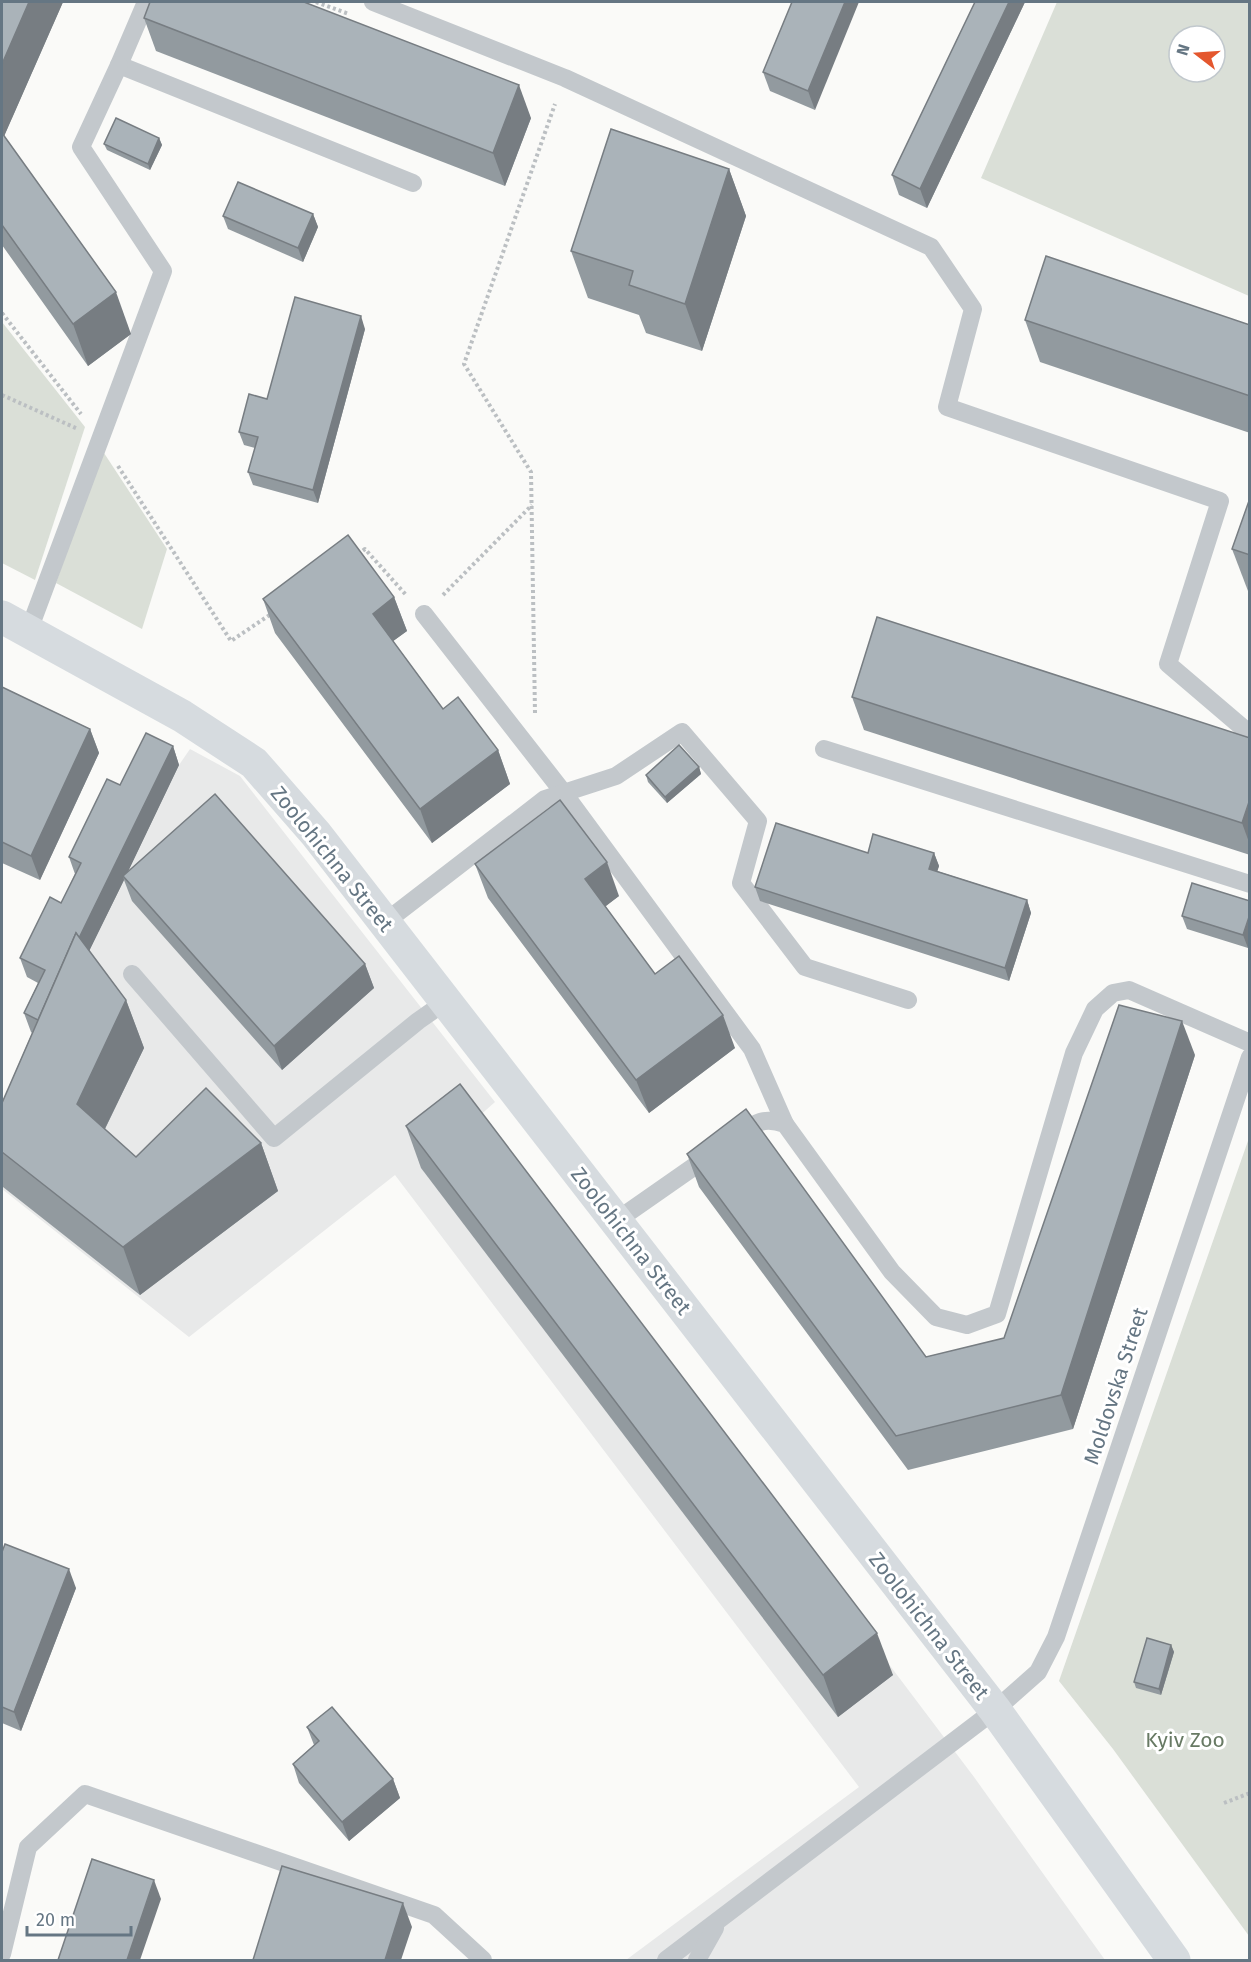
<svg xmlns="http://www.w3.org/2000/svg" width="1251" height="1962" font-family="'Fira Sans',sans-serif">
<style>
.built{fill:#e8e9e9}
.green{fill:#dadfd7;fill-rule:evenodd}
.lines{fill:none;stroke-linecap:round;stroke-linejoin:round}
.path{stroke:#bbbfc2;stroke-width:4;stroke-dasharray:3 3;stroke-linecap:butt}
.lane{stroke:#c3c8cc;stroke-width:18}
.secondary{stroke:#d6dbdf;stroke-width:33}
.wall{fill:#929a9f}
.shaded-wall{fill:#777d82}
.building{fill:#aab3b9;stroke:#777d82;stroke-width:1.5}
.labels{text-anchor:middle;stroke-width:6;stroke-linejoin:round;paint-order:stroke}
.street-label{font-size:21px;fill:#657683;stroke:#fff}
.park-label{font-size:21px;fill:#687a64;stroke:#fff}
</style>
<rect width="100%" height="100%" fill="#fafaf8"/>
<polygon class="built" points="190,749 240,776 495,1102 477,1118 974,1777 1105,1960 626,1960 859,1787 395,1175 189,1337 2,1189 2,1131 179,765"/>
<g class="green">
<path d="M1057,2H1249V296L981,178ZM1179,36H1215V72H1179Z"/>
<polygon points="2,322 85,427 35,580 2,563"/>
<polygon points="102,450 167,549 142,629 56,583"/>
<polygon points="1249,1138 1249,1936 1113,1749 1059,1681"/>
</g>
<g class="lines">
<g class="path">
<polyline points="316,2 349,14"/>
<polyline points="2,313 81,414"/>
<polyline points="2,395 78,429"/>
<polyline points="118,466 231,641 271,614"/>
<polyline points="358,554 365,549 407,596"/>
<polyline points="443,595 532,505"/>
<polyline points="535,713 531,472 464,364 555,104"/>
<polyline points="1224,1803 1250,1793"/>
</g>
<g class="lane">
<polyline points="146,2 119,65 413,183"/>
<polyline points="373,2 565,78 931,247 973,309 947,407 1220,501 1168,664 1250,734"/>
<polyline points="424,614 563,792 752,1049 785,1124"/>
<polyline points="29,630 163,271 81,147 119,65"/>
<polyline points="824,749 1250,884"/>
<polyline points="384,923 545,799 616,776 682,732 758,821 741,883 805,967 908,1000"/>
<polyline points="132,974 274,1138 418,1021 445,1002"/>
<path d="M737,1136C755,1123 763,1116 785,1124L892,1272L936,1317L967,1325L997,1314L1074,1053L1095,1009L1113,993L1129,990L1250,1043"/>
<polyline points="616,1221 712,1154"/>
<polyline points="2,1954 28,1847 85,1794 434,1915 483,1960"/>
<polyline points="666,1960 995,1710 1038,1672 1056,1637 1250,1057"/>
<polyline points="697,1960 715,1928"/>
</g>
<polyline class="secondary" points="2,617 182,716 254,763 316,834 995,1710 1174,1960"/>
</g>
<g class="wall">
<polygon points="2,2 63,2 4,136 131,334 88,366 2,245"/>
<polygon points="792,2 815,110 770,91 763,72"/>
<polygon points="975,2 1025,2 927,208 899,195 892,175"/>
<polygon points="144,18 531,118 505,186 156,51"/>
<polygon points="159,138 162,145 150,170 107,150 104,144"/>
<polygon points="729,169 746,216 702,351 646,333 639,315 588,298 571,251"/>
<polygon points="313,214 318,227 303,262 228,229 223,216"/>
<polygon points="1025,320 1250,325 1250,433 1040,362"/>
<polygon points="365,329 318,503 253,485 248,472 255,448 244,445 239,432 267,399"/>
<polygon points="1250,498 1250,592 1248,591 1232,549"/>
<polygon points="394,597 407,631 393,641 443,709 498,750 510,784 432,843 275,633 263,599"/>
<polygon points="2,687 90,729 99,753 40,880 2,863"/>
<polygon points="852,697 1250,738 1250,855 864,730"/>
<polygon points="173,746 179,765 128,871 365,964 374,988 282,1070 132,901 124,880 89,951 126,1000 144,1048 105,1129 136,1157 261,1143 278,1191 140,1295 3,1187 2,1183 2,1103 32,1033 31,1032 24,1013 38,983 27,977 20,958 61,903 75,874 69,857 120,785"/>
<polygon points="699,767 701,774 667,803 648,782 646,775"/>
<polygon points="868,853 934,853 939,866 937,871 1027,900 1031,913 1009,981 760,901 755,887"/>
<polygon points="475,864 619,896 605,906 655,974 735,1048 649,1113 488,898"/>
<polygon points="1250,901 1248,948 1187,929 1182,916"/>
<polygon points="1195,1055 1073,1429 908,1470 699,1187 687,1154 926,1357 1004,1338"/>
<polygon points="406,1126 893,1675 838,1717 421,1168"/>
<polygon points="2,1552 76,1588 21,1731 2,1723"/>
<polygon points="1171,1645 1174,1652 1161,1695 1136,1688 1134,1682"/>
<polygon points="307,1727 393,1779 400,1798 349,1841 299,1783 293,1764 314,1745"/>
</g>
<g class="shaded-wall">
<polygon points="29,2 63,2 2,141 2,64"/>
<polygon points="845,2 859,2 815,110 808,91"/>
<polygon points="1009,2 1025,2 927,208 920,189"/>
<polygon points="519,85 531,118 505,186 493,153"/>
<polygon points="159,138 162,145 150,170 148,164"/>
<polygon points="729,169 746,216 702,351 685,304"/>
<polygon points="313,214 318,227 303,262 298,248"/>
<polygon points="116,292 131,334 88,366 73,324"/>
<polygon points="361,316 365,329 318,503 313,490"/>
<polygon points="394,597 407,631 385,647 373,614"/>
<polygon points="90,729 99,753 40,880 31,856"/>
<polygon points="173,746 179,765 125,878 123,876 124,880 46,1039 39,1020"/>
<polygon points="498,750 510,784 432,843 420,809"/>
<polygon points="699,767 701,774 667,803 665,797"/>
<polygon points="1250,799 1250,845 1242,823"/>
<polygon points="934,853 939,866 934,882 929,869"/>
<polygon points="607,862 619,896 597,913 585,879"/>
<polygon points="1027,900 1031,913 1009,981 1005,968"/>
<polygon points="1250,914 1250,942 1248,948 1243,935"/>
<polygon points="365,964 374,988 282,1070 274,1046"/>
<polygon points="126,1000 144,1048 94,1151 77,1104"/>
<polygon points="723,1015 735,1048 649,1113 636,1080"/>
<polygon points="1182,1021 1195,1055 1073,1429 1061,1395"/>
<polygon points="261,1143 278,1191 140,1295 123,1247"/>
<polygon points="69,1569 76,1588 21,1731 14,1712"/>
<polygon points="877,1633 893,1675 838,1717 823,1675"/>
<polygon points="1171,1645 1174,1652 1161,1695 1159,1689"/>
<polygon points="393,1779 400,1798 349,1841 342,1822"/>
<polygon points="154,1880 161,1899 140,1960 127,1960"/>
<polygon points="403,1903 412,1927 401,1960 385,1960"/>
</g>
<g class="building">
<polygon points="2,2 29,2 2,64"/>
<polygon points="150,2 304,2 519,85 493,153 144,18"/>
<polygon points="792,2 845,2 808,91 763,72"/>
<polygon points="975,2 1009,2 920,189 892,175"/>
<polygon points="116,118 159,138 148,164 104,144"/>
<polygon points="611,129 729,169 685,304 629,285 633,271 571,251"/>
<polygon points="2,133 116,292 73,324 2,225"/>
<polygon points="238,182 313,214 298,248 223,216"/>
<polygon points="1046,256 1250,325 1250,396 1025,320"/>
<polygon points="295,297 361,316 313,490 248,472 258,437 239,432 249,394 267,399"/>
<polygon points="1250,498 1250,555 1232,549"/>
<polygon points="348,535 394,597 373,614 443,709 458,697 498,750 420,809 263,599"/>
<polygon points="877,617 1250,738 1250,799 1242,823 852,697"/>
<polygon points="2,687 90,729 31,856 2,842"/>
<polygon points="146,733 173,746 79,938 76,933 38,1020 24,1013 45,970 20,958 50,897 61,903 81,863 69,857 107,779 120,785"/>
<polygon points="679,745 699,767 665,797 646,775"/>
<polygon points="215,794 365,964 274,1046 123,876"/>
<polygon points="560,800 607,862 585,879 655,974 679,956 723,1015 636,1080 475,864"/>
<polygon points="776,823 868,853 873,834 934,853 929,869 1027,900 1005,968 755,887"/>
<polygon points="1192,883 1250,901 1250,914 1243,935 1182,916"/>
<polygon points="76,933 126,1000 77,1104 136,1157 206,1088 261,1143 123,1247 2,1152 2,1103"/>
<polygon points="1119,1005 1182,1021 1061,1395 896,1436 687,1154 746,1109 926,1357 1004,1338"/>
<polygon points="460,1084 877,1633 823,1675 406,1126"/>
<polygon points="5,1544 69,1569 14,1712 2,1707 2,1552"/>
<polygon points="1147,1638 1171,1645 1159,1689 1134,1682"/>
<polygon points="332,1707 393,1779 342,1822 293,1764 319,1741 307,1727"/>
<polygon points="92,1859 154,1880 127,1960 58,1960"/>
<polygon points="282,1866 403,1903 385,1960 253,1960"/>
</g>
<g class="labels">
<g class="street-label">
<text transform="translate(332 859) rotate(51)" y="7">Zoolohichna Street</text>
<text transform="translate(631 1241) rotate(52)" y="7">Zoolohichna Street</text>
<text transform="translate(1116 1386) rotate(-72)" y="7">Moldovska Street</text>
<text transform="translate(929 1626) rotate(52)" y="7">Zoolohichna Street</text>
</g>
<g class="park-label">
<text x="1185" y="1747">Kyiv Zoo</text>
</g>
</g>
<rect width="1251" height="1962" fill="none" stroke="#657683" stroke-width="6"/>
<g transform="translate(1197 54) rotate(287)"><circle r="28" fill="#ffffff" stroke="#c1c8cd" stroke-width="1.5"/>
<path d="M0-4.5L10 22L0 15L-10 22Z" fill="#e4572e"/>
<text y="-9" font-size="16" font-weight="bold" text-anchor="middle" fill="#657683">N</text>
</g>
<path d="M27 1926v9h104v-9" fill="none" stroke="#657683" stroke-width="3"/>
<text x="36" y="1926" font-size="18" fill="#657683" stroke="#ffffff" stroke-width="4.5" paint-order="stroke">20 m</text>
</svg>
